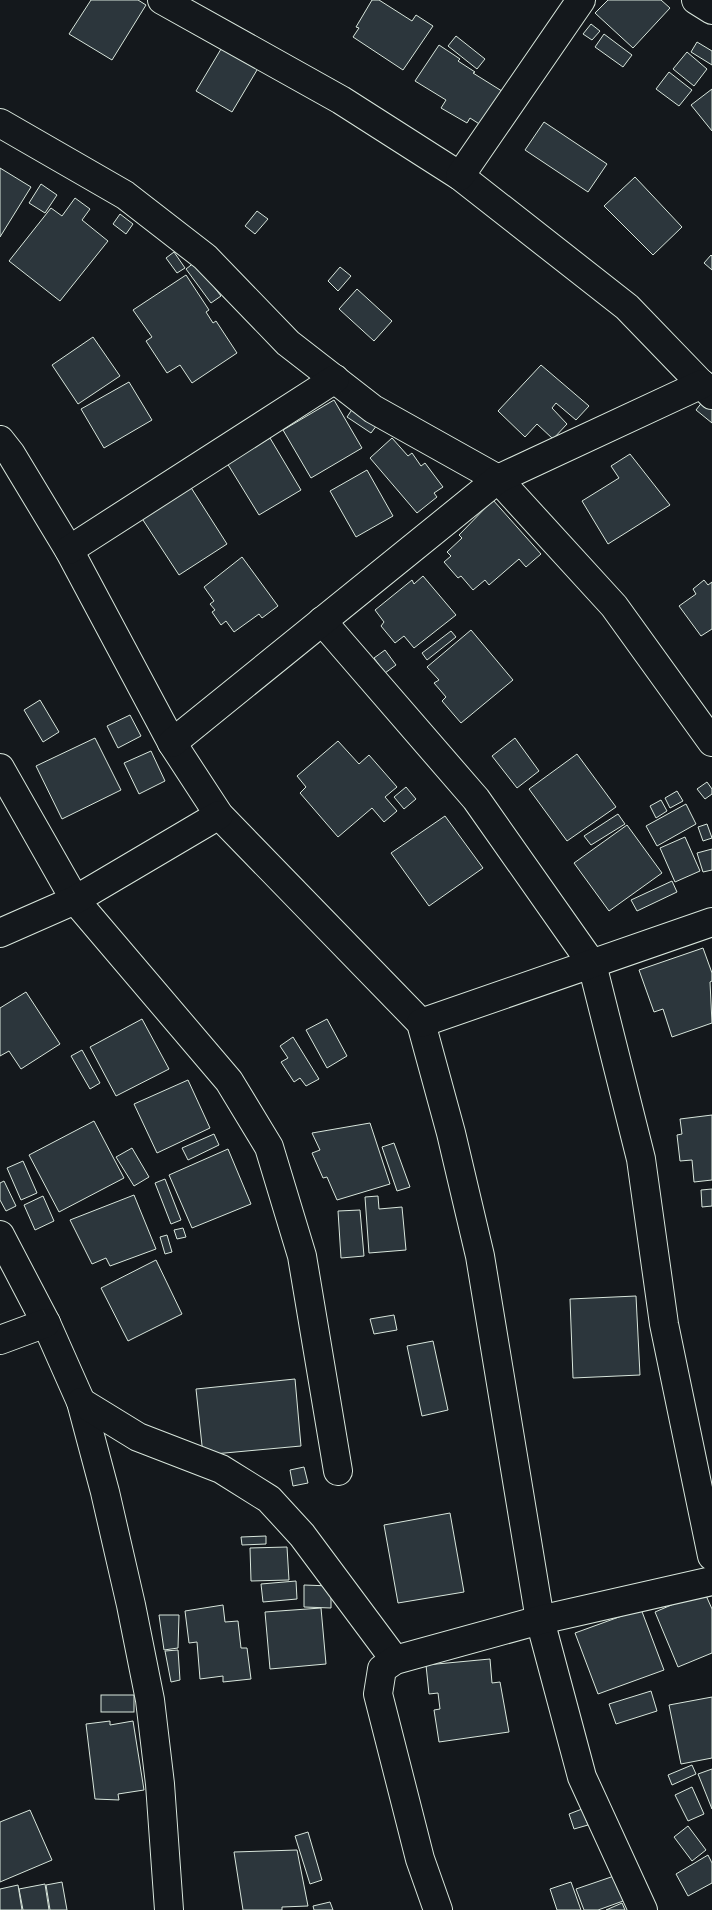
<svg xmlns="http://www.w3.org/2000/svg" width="712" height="1910" font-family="'Fira Sans',sans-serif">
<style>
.building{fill:#2c363c;stroke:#d8e6dc}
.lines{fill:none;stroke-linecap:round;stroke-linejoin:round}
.street-casing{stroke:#d8e6dc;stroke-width:30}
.street{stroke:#14181c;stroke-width:28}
</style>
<rect width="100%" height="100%" fill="#14181c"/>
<g class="building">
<polygon points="91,0 138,0 146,5 112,60 69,34"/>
<polygon points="372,0 379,0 412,21 416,15 433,26 403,70 353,37 359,28 356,27"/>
<polygon points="608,0 661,0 670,8 633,48 595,13"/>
<polygon points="591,24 600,31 592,40 583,34"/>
<polygon points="604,34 632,55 623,67 595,47"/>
<polygon points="456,36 485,59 477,69 448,46"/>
<polygon points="697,42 712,51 712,65 691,52"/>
<polygon points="224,44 260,65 232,112 196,91"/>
<polygon points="439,45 460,59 458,61 475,72 473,73 505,93 484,127 470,118 467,123 441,108 446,100 415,81"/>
<polygon points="687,52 707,69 694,86 673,69"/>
<polygon points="669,72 692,90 679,106 656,89"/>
<polygon points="712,89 712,131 691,105"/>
<polygon points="544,122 607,164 588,192 525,150"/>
<polygon points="0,168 31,187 0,237"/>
<polygon points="635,177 682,227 653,255 604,206"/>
<polygon points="41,184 57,195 45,213 29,203"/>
<polygon points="75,198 90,209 82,220 108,241 60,301 9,261 51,208 62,216"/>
<polygon points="257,211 268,219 255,234 245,226"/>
<polygon points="120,214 133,224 126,234 113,224"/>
<polygon points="174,252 185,268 177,273 166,258"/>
<polygon points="711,255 712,256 712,270 704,263"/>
<polygon points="195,262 221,296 211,303 186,269"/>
<polygon points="340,267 351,276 338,291 328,281"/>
<polygon points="186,275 209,310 206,312 213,323 216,321 237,353 192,383 180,365 167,373 146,341 152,337 133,310"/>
<polygon points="357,289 392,321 374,341 339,309"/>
<polygon points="93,337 120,376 78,404 52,365"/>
<polygon points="541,365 589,406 576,420 556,403 552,408 567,424 553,439 537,424 525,437 498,411"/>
<polygon points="129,382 152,420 104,448 81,409"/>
<polygon points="334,400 362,448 311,478 283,430"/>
<polygon points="703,401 712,407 712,423 696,410"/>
<polygon points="355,405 380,421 371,433 347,417"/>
<polygon points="270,438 301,490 259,515 227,463"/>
<polygon points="392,438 408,456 412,453 421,466 425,463 443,487 434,493 437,497 417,513 370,458"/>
<polygon points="630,454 670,505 608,544 582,501 619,478 611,466"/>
<polygon points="367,470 393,516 356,537 330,491"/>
<polygon points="190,486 227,544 179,575 141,517"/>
<polygon points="493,500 541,554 526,567 519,559 489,585 485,580 473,590 461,576 458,578 444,562 451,556 447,552 462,538 459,535"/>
<polygon points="242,557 278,606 262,618 259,614 234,632 226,621 221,625 212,612 215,610 210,604 214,601 204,587"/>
<polygon points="423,576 456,615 414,648 404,636 395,643 381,626 384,622 375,610 412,580 414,584"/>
<polygon points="704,580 708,585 712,582 712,629 701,636 679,606 696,594 693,589"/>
<polygon points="471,630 513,680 461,723 442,701 446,697 434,683 439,680 427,667"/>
<polygon points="451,631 456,637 427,660 422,653"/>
<polygon points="385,650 396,665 385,673 374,658"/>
<polygon points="40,700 59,732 43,742 24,710"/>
<polygon points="130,715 141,736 118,748 107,726"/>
<polygon points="95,738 121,790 62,819 36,766"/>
<polygon points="515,738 539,771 517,788 492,756"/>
<polygon points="338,741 359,764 369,755 397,787 385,797 397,811 384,822 372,808 338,837 300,793 306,787 297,776"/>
<polygon points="151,751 165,781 139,794 124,763"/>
<polygon points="577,754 616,807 567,841 529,789"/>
<polygon points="707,782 712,789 712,794 705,799 697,789"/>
<polygon points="406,787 416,799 404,809 394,797"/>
<polygon points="677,791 683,801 670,808 665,798"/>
<polygon points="661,800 667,811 656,818 650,806"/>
<polygon points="686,804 696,824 657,846 646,826"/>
<polygon points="618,814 625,824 591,845 584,836"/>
<polygon points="445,816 483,868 429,906 391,853"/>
<polygon points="707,824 712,838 703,841 698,827"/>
<polygon points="627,825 662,873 609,911 574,863"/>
<polygon points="685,837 700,871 675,882 660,848"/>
<polygon points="712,849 712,870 703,872 697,853"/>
<polygon points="672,881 677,892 637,911 631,900"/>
<polygon points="703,948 712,973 712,981 710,982 712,1023 672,1037 663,1009 654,1012 639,970"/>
<polygon points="26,992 60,1044 21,1069 9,1051 0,1056 0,1008"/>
<polygon points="142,1019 169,1069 116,1096 90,1047"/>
<polygon points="327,1019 347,1056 327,1068 306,1030"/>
<polygon points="293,1037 319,1079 306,1086 300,1078 294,1082 281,1062 288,1058 280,1046"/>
<polygon points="82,1050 100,1083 90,1089 71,1056"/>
<polygon points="188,1080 210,1128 157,1153 134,1104"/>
<polygon points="712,1115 712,1180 694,1182 692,1160 680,1161 677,1135 682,1134 680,1119"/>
<polygon points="94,1121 124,1178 59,1212 29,1155"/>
<polygon points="370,1123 390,1184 337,1200 327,1177 323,1178 312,1153 320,1150 312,1133"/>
<polygon points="214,1134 219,1145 188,1160 182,1148"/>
<polygon points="394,1143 410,1187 397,1191 382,1147"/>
<polygon points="132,1148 149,1177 134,1186 116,1157"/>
<polygon points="228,1149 251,1204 192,1228 169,1175"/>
<polygon points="23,1161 37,1193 21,1200 7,1168"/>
<polygon points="165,1179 181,1220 171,1224 155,1183"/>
<polygon points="4,1181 16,1206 6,1211 0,1200 0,1183"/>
<polygon points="712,1189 712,1206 702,1207 701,1190"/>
<polygon points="134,1195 156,1249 110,1266 106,1258 92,1264 70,1220"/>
<polygon points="43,1196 54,1221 35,1230 24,1205"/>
<polygon points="378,1196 379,1209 402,1207 406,1250 369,1253 365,1197"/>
<polygon points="360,1210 364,1256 341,1258 338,1211"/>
<polygon points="183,1228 186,1237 177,1239 174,1230"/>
<polygon points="167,1235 172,1252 165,1254 160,1237"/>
<polygon points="156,1260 182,1314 128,1341 101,1288"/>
<polygon points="636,1296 640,1375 573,1378 570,1299"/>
<polygon points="394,1315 397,1330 374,1334 370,1319"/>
<polygon points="433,1341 448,1410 422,1416 407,1346"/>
<polygon points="295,1379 301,1446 203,1455 196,1389"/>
<polygon points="304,1467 308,1483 293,1486 290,1470"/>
<polygon points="450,1513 464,1592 398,1603 384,1525"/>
<polygon points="266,1536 266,1544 242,1545 241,1537"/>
<polygon points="287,1547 289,1580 251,1581 250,1548"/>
<polygon points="296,1581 297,1599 263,1602 261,1584"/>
<polygon points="304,1585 331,1586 331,1608 304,1607"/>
<polygon points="704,1591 712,1609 712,1653 678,1667 655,1612"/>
<polygon points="223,1605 225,1622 238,1621 241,1648 247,1648 251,1679 223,1682 223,1676 200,1679 197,1642 189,1643 185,1611"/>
<polygon points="321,1608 326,1664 270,1669 265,1612"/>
<polygon points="641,1609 664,1670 598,1694 575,1633"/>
<polygon points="159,1615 179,1615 178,1648 164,1650"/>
<polygon points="178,1650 180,1680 171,1682 165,1651"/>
<polygon points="490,1659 492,1683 500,1682 509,1732 439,1742 434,1710 440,1709 438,1693 429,1694 426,1665"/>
<polygon points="651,1691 657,1711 616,1724 609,1704"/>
<rect x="101" y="1695" width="33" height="17"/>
<polygon points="712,1697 712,1758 681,1764 669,1705"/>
<polygon points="110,1721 110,1725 133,1721 144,1790 118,1794 119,1800 95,1799 86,1724"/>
<polygon points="692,1765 696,1774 672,1785 668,1775"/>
<polygon points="712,1769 712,1809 698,1774"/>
<polygon points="692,1787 704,1814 688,1821 675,1795"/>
<polygon points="582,1809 588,1825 574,1829 569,1814"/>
<polygon points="30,1810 52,1860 0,1882 0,1822"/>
<polygon points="688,1826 706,1850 692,1861 674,1837"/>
<polygon points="308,1832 322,1880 310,1884 295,1836"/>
<polygon points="297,1850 308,1906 282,1907 282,1910 243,1910 234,1852"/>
<polygon points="708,1855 712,1863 712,1883 688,1896 676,1874"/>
<polygon points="617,1875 626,1900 598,1910 584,1910 576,1889"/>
<polygon points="62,1882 67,1910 50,1910 46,1885"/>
<polygon points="571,1882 581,1910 557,1910 550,1889"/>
<polygon points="45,1884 49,1910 23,1910 19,1889"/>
<polygon points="18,1885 22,1910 0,1910 0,1889"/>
<polygon points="330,1902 333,1910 314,1910 313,1906"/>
<polygon points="622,1903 625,1910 606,1910"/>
</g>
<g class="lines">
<g class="street-casing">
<g id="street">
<polyline points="162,0 341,100 460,176 627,307 712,395"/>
<polyline points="696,0 712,10"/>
<polyline points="0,123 125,195 205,257 288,343 373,409 498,479 614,606 712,742"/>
<polyline points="460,176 581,0"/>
<polyline points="0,440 11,454 69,550 172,743 219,815 421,1023 451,1133 480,1256 540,1620 582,1777 643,1910"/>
<polyline points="69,550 335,379"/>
<polyline points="322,621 476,799 592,964 641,1159 664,1324 712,1556"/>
<polyline points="172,743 498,479 702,384"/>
<polyline points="0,768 75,900 229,1081 269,1147 302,1256 338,1471"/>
<polyline points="0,933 75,900 219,815"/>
<polyline points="421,1023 712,922"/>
<polyline points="0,1235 46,1323 81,1402 105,1492 131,1605 150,1700 160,1784 169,1910"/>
<polyline points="0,1340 46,1323"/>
<polyline points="81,1402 138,1437 221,1469 269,1499 302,1535 395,1660"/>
<polyline points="438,1910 420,1859 378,1694 382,1669 395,1660 540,1620 712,1581"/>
</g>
</g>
<use href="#street" class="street"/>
</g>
</svg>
